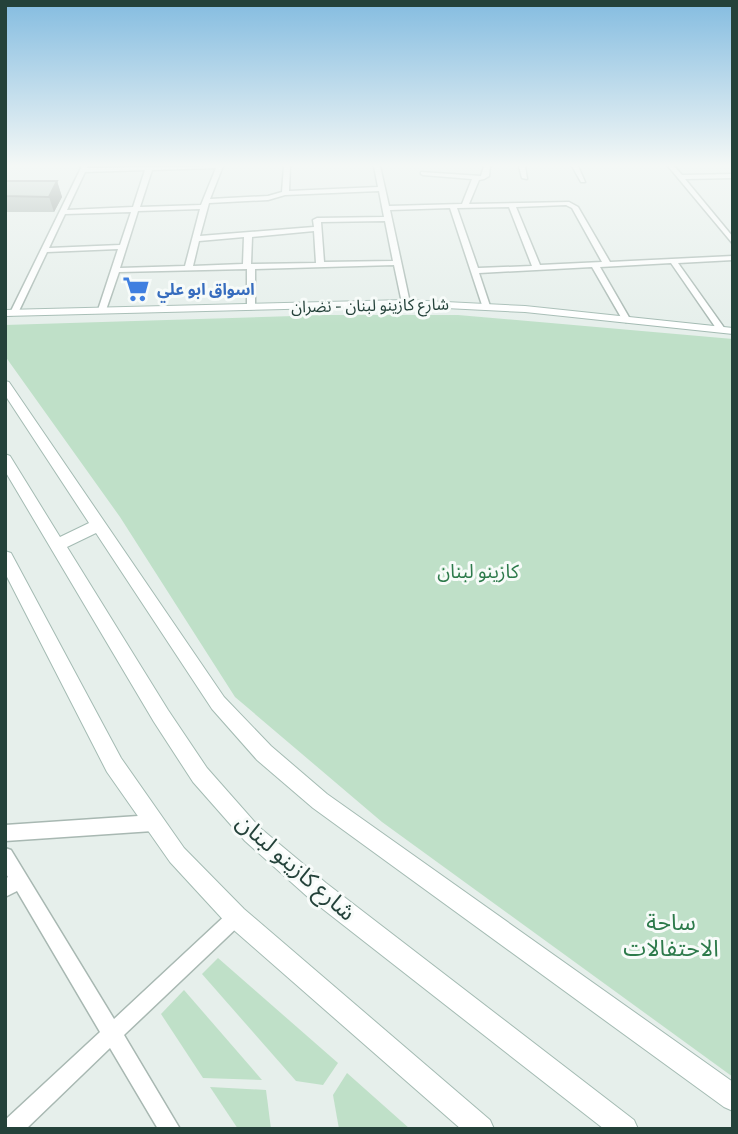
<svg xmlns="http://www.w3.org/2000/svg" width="738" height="1134" font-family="'Titillium Web','Noto Sans Arabic',sans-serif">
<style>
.green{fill:#bfe0c8}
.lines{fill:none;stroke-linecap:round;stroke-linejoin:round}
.street-casing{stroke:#a8b8b2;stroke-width:3}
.secondary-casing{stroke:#a4bbb3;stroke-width:2}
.street{fill:#fff;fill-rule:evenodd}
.secondary{fill:#fff;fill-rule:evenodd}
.wall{fill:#a1aea9}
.shaded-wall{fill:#838d89}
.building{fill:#bbcac4;stroke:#838d89;stroke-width:2}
.labels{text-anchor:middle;stroke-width:6;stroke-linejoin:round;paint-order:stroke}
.far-shop-label{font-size:16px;font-weight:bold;fill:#366cbe;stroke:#f7fbf9;text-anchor:start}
.far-street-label{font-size:16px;fill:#24423a;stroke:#f7fbf9}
.park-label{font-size:19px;fill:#2d7a4b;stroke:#f7fbf9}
.near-street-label{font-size:23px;fill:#24423a;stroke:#f7fbf9}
.near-park-label{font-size:23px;fill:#2d7a4b;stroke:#f7fbf9}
</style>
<rect width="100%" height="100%" fill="#e6efeb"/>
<g class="green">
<polygon points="325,315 458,315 733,339 733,1077 382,822 235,697 120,517 5,356 5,325"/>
<polygon points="218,958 338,1063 323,1085 296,1081 202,974"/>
<polygon points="184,990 262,1080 203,1078 161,1014"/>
<polygon points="347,1073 410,1129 339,1129 333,1095"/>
<polygon points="210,1087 266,1090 271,1129 238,1129"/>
</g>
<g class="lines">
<g class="street-casing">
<g id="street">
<path d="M82,166H88L87,168L223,166L210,199L268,196L282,192L284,166H290L289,191L378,187L374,166H380L389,206L462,204L472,179L423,175L421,174V172L481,176L484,166H490L489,176L484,179L479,180L469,204L569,202L578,207L610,262L733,256V260L678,263L725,329L718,331L671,263L600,267L630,319L626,322L622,319L592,267L479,273L490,306L483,308L450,208L390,210L410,303L406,306L402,303L394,265L255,269V306L251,309L247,306V269L119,272L106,310L99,312L98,310L118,249L47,252L18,313L11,315L10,313ZM216,168L201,205L140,207L152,170ZM145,170L133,207L67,210L85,172ZM379,191L384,217L317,218L313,220L314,227L200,236L209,203L268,200L285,195ZM566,205L572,208L602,262L540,265L516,207ZM509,207L532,266L478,268L457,208ZM200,209L185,266L120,268L138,211ZM131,212L120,245L49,248L65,214ZM385,221L393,261L324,262L321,222ZM314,231L316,263L251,264L252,237ZM244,237L243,264L193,266L199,241Z"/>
<polygon points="519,166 525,166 527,179 522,178"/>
<polygon points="572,166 578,166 585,182 581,182"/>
<polygon points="668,166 674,166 682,175 733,174 733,178 685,179 733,237 733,244"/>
<polygon points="153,815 159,817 161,823 159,829 153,831 5,841 5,825"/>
<polygon points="5,848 11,850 114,1019 230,911 236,908 242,911 245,917 242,923 124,1035 180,1129 158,1129 110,1048 26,1129 5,1129 5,1120 100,1032 17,891 5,897 5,879 8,877 5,872"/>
</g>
</g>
<g class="secondary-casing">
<g id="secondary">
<polygon points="406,300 525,306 733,328 733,334 525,312 406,306 5,316 5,310"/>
<polygon points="5,381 9,382 224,697 271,746 327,794 733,1082 733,1111 724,1107 313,808 257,760 212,709 96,533 67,547 168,710 207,768 259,827 326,883 634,1120 638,1129 604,1129 310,899 245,841 193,782 154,722 5,471 5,454 10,456 60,537 89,523 5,395"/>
<polygon points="5,551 11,553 121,758 184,848 244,909 490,1120 494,1129 461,1129 228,925 170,862 107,772 5,573"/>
</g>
</g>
<use href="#street" class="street"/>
<use href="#secondary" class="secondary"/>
</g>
<polygon class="wall" points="5,181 57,181 62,197 54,212 5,212"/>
<polygon class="shaded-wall" points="57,181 62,197 54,212 49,197"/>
<polygon class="building" points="5,181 57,181 49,197 5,196"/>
<linearGradient id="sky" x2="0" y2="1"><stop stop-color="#84bce0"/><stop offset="0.51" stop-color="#f4f8f6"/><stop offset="1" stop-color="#f4f8f6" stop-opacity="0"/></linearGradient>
<rect width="738" height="324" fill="url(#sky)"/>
<defs>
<g id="supermarket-bare" transform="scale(2.1)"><path d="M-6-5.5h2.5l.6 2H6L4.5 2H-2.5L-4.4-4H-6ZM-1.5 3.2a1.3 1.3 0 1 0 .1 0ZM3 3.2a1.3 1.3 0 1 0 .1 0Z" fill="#3f7fe0" stroke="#f7fbf9" stroke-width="2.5" paint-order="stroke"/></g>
</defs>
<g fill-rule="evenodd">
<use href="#supermarket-bare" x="136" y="289"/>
</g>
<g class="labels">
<g class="far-shop-label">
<text x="157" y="295">اسواق ابو علي</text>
</g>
<g class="far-street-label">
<text transform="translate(370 305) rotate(-1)" y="6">شارع كازينو لبنان - نضران</text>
</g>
<g class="park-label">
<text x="478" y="578">كازينو لبنان</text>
</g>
<g class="near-street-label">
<text transform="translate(296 867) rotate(41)" y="8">شارع كازينو لبنان</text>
</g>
<g class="near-park-label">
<text x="671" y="930">ساحة<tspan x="671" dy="26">الاحتفالات</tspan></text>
</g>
</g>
<rect width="738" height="1134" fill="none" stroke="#24423a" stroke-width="14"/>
</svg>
